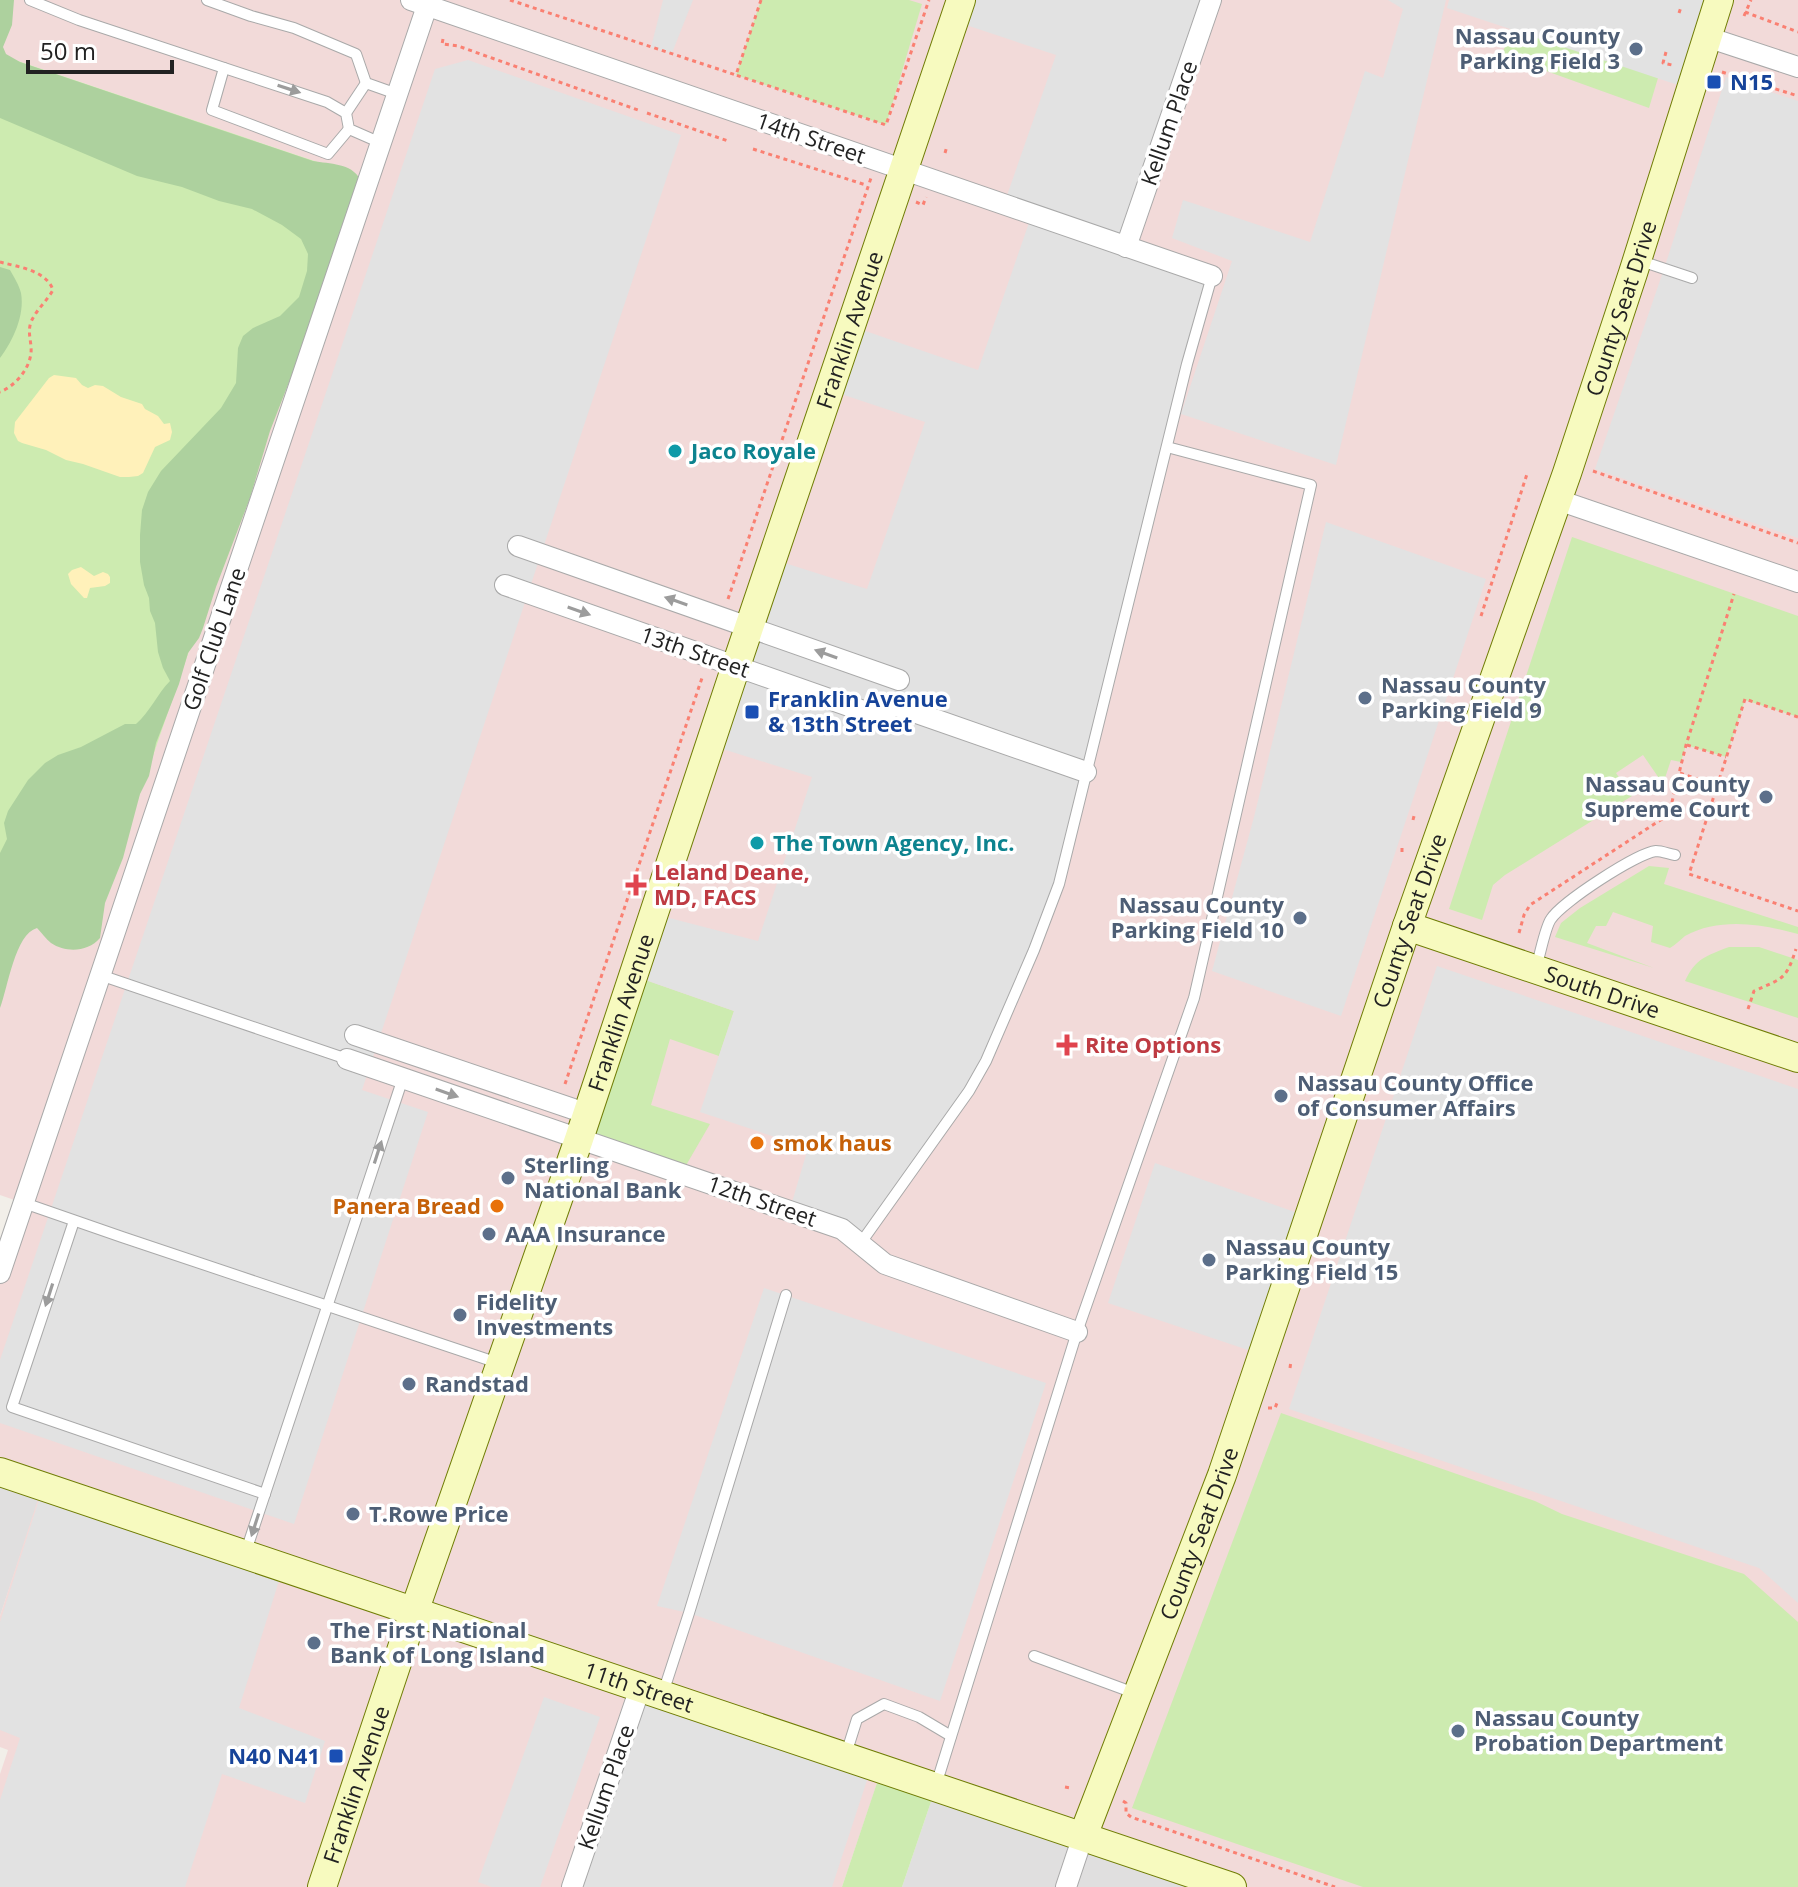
<svg xmlns="http://www.w3.org/2000/svg" width="1798" height="1887" font-family="'Open Sans',sans-serif">
<style>
.residential{fill:#e0dfdf}
.commercial{fill:#f2dad9}
.grass{fill:#cdebb0}
.forest{fill:#add19e}
.sand{fill:#fff1ba}
.parking{fill:#e2e2e2}
.lines{fill:none;stroke-linecap:round;stroke-linejoin:round}
.lane-casing{stroke:#a9a9a9;stroke-width:12}
.street-casing{stroke:#a9a9a9;stroke-width:22}
.secondary-casing{stroke:#707d05;stroke-width:30}
.path{stroke:#fa8072;stroke-width:3;stroke-dasharray:4 4;stroke-linecap:butt}
.lane{stroke:#fff;stroke-width:10}
.street{stroke:#fff;stroke-width:20}
.secondary{stroke:#f7fabf;stroke-width:28}
.oneway{fill:#9c9c9c}
.service-dot{fill:#5c6f8a;stroke:#fff;stroke-width:3}
.transit-dot{fill:#1a4fb4;stroke:#fff;stroke-width:3}
.culture-dot{fill:#0f9aa8;stroke:#fff;stroke-width:3}
.health-dot{fill:#e0444e;stroke:#fff;stroke-width:3}
.food-dot{fill:#e8710a;stroke:#fff;stroke-width:3}
.labels{text-anchor:middle;stroke-width:7;stroke-linejoin:round;paint-order:stroke}
.service-label{font-size:22px;font-weight:bold;fill:#4e5e75;stroke:#fff;text-anchor:start}
.transit-label{font-size:22px;font-weight:bold;fill:#164399;stroke:#fff;text-anchor:start}
.street-label{font-size:22px;fill:#222;stroke:#fff}
.culture-label{font-size:22px;font-weight:bold;fill:#0d838f;stroke:#fff;text-anchor:start}
.health-label{font-size:22px;font-weight:bold;fill:#be3a42;stroke:#fff;text-anchor:start}
.food-label{font-size:22px;font-weight:bold;fill:#c56008;stroke:#fff;text-anchor:start}
</style>
<rect width="100%" height="100%" fill="#f2efe9"/>
<g class="residential">
<polygon points="0,1472 43,1487 0,1616"/>
<polygon points="936,1787 1232,1887 902,1887"/>
</g>
<polygon class="commercial" points="1,0 1798,0 1798,1887 1232,1887 882,1769 842,1887 0,1887 0,1774 8,1750 0,1747 0,1616 42,1487 0,1472 0,1271 23,1203 0,1195 0,992 29,912 91,935 352,174 0,55"/>
<g class="grass">
<polygon points="761,0 909,0 922,4 886,125 736,75"/>
<polygon points="1512,26 1658,78 1649,108 1502,55"/>
<polygon points="0,55 353,174 91,936 29,912 0,992"/>
<polygon points="1572,537 1798,616 1798,717 1745,700 1726,757 1686,745 1681,762 1671,760 1663,784 1643,755 1616,773 1632,796 1505,875 1493,885 1482,920 1449,909"/>
<path d="M1649,866L1669,868L1664,884L1798,927V934C1763,924 1719,917 1685,936C1680,940 1675,945 1670,948L1651,942L1653,926L1613,912L1606,926H1596L1587,943L1654,968L1555,937L1561,923L1580,908Z"/>
<path d="M1729,947H1759L1798,960V1018L1685,981C1696,958 1706,956 1729,947Z"/>
<polygon points="634,976 734,1011 719,1056 670,1039 651,1105 710,1124 681,1174 579,1139"/>
<polygon points="1281,1413 1535,1501 1562,1514 1744,1574 1798,1622 1798,1887 1363,1887 1132,1808"/>
<polygon points="882,1768 936,1787 902,1887 842,1887"/>
</g>
<g class="forest">
<path d="M0,0H14L12,25L3,47L6,54L20,62L313,161C330,164 351,163 360,179L341,228L314,318L270,431L250,498L216,587L203,628L199,638L188,653L179,684L156,743L149,776L140,794L123,858L105,903L100,938C88,952 66,953 51,943C46,939 42,933 37,928C15,934 8,987 0,1008V853L7,839L4,823L8,811L28,780L45,763L58,755L81,747L125,724H136C150,712 157,694 170,681L163,668L158,652L155,623L150,611L149,598L144,585L140,562V535L142,510L148,492L161,471L221,408L236,383L238,348L243,336L253,328L280,316L299,297L307,271L308,254L301,239L282,225L252,209L219,201L182,187L137,176L0,118Z"/>
<path d="M0,267L10,270C14,277 19,285 21,293C25,315 13,341 0,358Z"/>
</g>
<g class="sand">
<polygon points="54,375 76,378 82,385 88,388 95,385 103,386 121,397 142,404 145,409 158,416 164,424 170,423 172,432 170,440 155,447 143,473 138,476 129,477 120,477 83,464 66,460 46,450 22,443 18,441 14,433 15,422 49,378"/>
<polygon points="81,567 94,576 103,572 108,574 110,577 110,583 105,586 90,588 87,598 84,598 71,584 68,574 72,570"/>
</g>
<g class="parking">
<polygon points="663,0 693,0 672,53 651,47"/>
<polygon points="961,0 1211,0 1127,245 1212,276 1062,872 979,1077 860,1244 790,1209 808,1148 700,1112 734,1011 634,976 654,914 758,941 812,777 710,745 772,559 867,589 925,422 829,390 851,326 978,370 1032,214 1004,204 1056,55 954,21"/>
<polygon points="1388,0 1446,0 1336,465 1181,414 1232,261 1172,238 1183,200 1310,242 1365,71 1383,78 1403,9"/>
<polygon points="1449,0 1720,0 1690,89 1447,8"/>
<polygon points="468,60 681,135 362,1090 428,1112 294,1524 0,1423 0,1360 435,69"/>
<polygon points="1726,77 1798,101 1798,538 1595,469 1664,269"/>
<polygon points="1326,522 1486,579 1341,1016 1212,971 1254,817"/>
<polygon points="1437,966 1798,1089 1798,1603 1759,1568 1289,1409"/>
<polygon points="1155,1163 1309,1217 1263,1355 1108,1303"/>
<polygon points="764,1288 1046,1383 940,1701 689,1613 657,1606"/>
<polygon points="43,1487 283,1568 239,1708 325,1741 305,1803 222,1774 185,1887 0,1887 0,1800 20,1738 0,1730 0,1622"/>
<polygon points="640,1688 872,1765 832,1887 572,1887"/>
<polygon points="544,1697 600,1717 540,1887 492,1887 478,1882"/>
</g>
<g class="lines">
<g class="lane-casing">
<g id="lane">
<polyline points="30,0 79,20 327,102 346,113 349,129 381,143"/>
<polyline points="207,0 251,16 294,28 356,54 366,83 397,94"/>
<polyline points="224,68 212,110 328,154 349,129"/>
<polyline points="346,113 366,83"/>
<polyline points="1641,261 1692,278"/>
<path d="M1536,967C1540,956 1545,927 1551,919C1562,902 1637,853 1656,851C1662,851 1669,854 1675,855"/>
<polyline points="100,975 347,1059"/>
<polyline points="24,1203 122,1237 498,1363"/>
<polyline points="74,1221 12,1407 265,1494"/>
<polyline points="860,1244 969,1091 986,1061 1034,950 1059,884 1187,364 1212,276"/>
<polyline points="245,1554 403,1078"/>
<polyline points="1034,1656 1137,1694"/>
<polyline points="663,1693 689,1613 786,1295"/>
<polyline points="846,1754 857,1719 884,1704 919,1717 951,1736"/>
<polyline points="936,1785 1077,1332 1194,998 1311,485 1167,447"/>
</g>
</g>
<g class="street-casing">
<g id="street">
<polyline points="411,0 1212,276"/>
<polyline points="1707,37 1798,67"/>
<polyline points="1126,247 1211,0"/>
<polyline points="1558,500 1798,582"/>
<polyline points="518,546 899,680"/>
<polyline points="505,585 886,719"/>
<polyline points="891,704 1086,772"/>
<polyline points="355,1035 588,1114"/>
<polyline points="347,1059 842,1229 885,1264 1077,1332"/>
<polyline points="0,1273 427,6"/>
<polyline points="572,1887 640,1688"/>
<polyline points="1066,1887 1083,1836"/>
</g>
</g>
<g class="secondary-casing">
<g id="secondary">
<path id="s1" d="M1407,926L1798,1058"/>
<path id="s2" d="M0,1472L1232,1887"/>
<path id="s3" d="M1083,1836L1222,1475L1407,926L1567,473L1633,273L1719,0"/>
<path id="s4" d="M322,1887L414,1612L579,1139L736,666L961,0"/>
</g>
</g>
<g class="path">
<polyline points="510,0 736,75"/>
<polyline points="761,0 736,75 886,125 929,0"/>
<polyline points="1745,12 1798,32"/>
<polyline points="1679,13 1681,7"/>
<polyline points="1744,16 1751,0"/>
<polyline points="443,39 442,44 458,46 638,110"/>
<polyline points="1666,52 1663,63 1672,65"/>
<polyline points="1722,72 1798,96"/>
<polyline points="647,113 728,141"/>
<polyline points="753,149 866,185"/>
<polyline points="945,153 947,146"/>
<polyline points="916,202 923,205 926,197"/>
<path d="M0,262C18,267 46,270 53,290C47,301 36,310 31,322C27,333 32,342 31,353C29,370 15,386 0,392"/>
<polyline points="1593,471 1798,543"/>
<polyline points="728,599 871,178"/>
<polyline points="1481,616 1527,474"/>
<polyline points="1798,717 1745,699 1689,874 1798,911"/>
<polyline points="1687,745 1726,757"/>
<polyline points="1680,773 1717,786"/>
<polyline points="1413,820 1414,816"/>
<polyline points="1402,852 1402,847"/>
<polyline points="1519,933 1524,915 1530,905 1662,819 1670,810 1686,745 1734,594"/>
<path d="M1748,1009L1754,991C1783,978 1786,980 1796,949"/>
<polyline points="565,1084 703,675"/>
<polyline points="1290,1368 1291,1361"/>
<polyline points="1268,1408 1275,1408 1277,1403"/>
<polyline points="1065,1787 1071,1788"/>
<polyline points="1123,1801 1126,1803 1126,1813 1131,1817 1335,1887"/>
</g>
<use href="#lane" class="lane"/>
<use href="#street" class="street"/>
<use href="#secondary" class="secondary"/>
</g>
<defs><path id="oneway-solid" d="M-6-.8H1V-3.2L6.5 0L1 3.2V.8H-6Z" transform="scale(2)"/></defs>
<g class="oneway">
<use href="#oneway-solid" transform="translate(289 89) rotate(18)"/>
<use href="#oneway-solid" transform="translate(676 601) rotate(-161)"/>
<use href="#oneway-solid" transform="translate(579 611) rotate(19)"/>
<use href="#oneway-solid" transform="translate(826 654) rotate(-160)"/>
<use href="#oneway-solid" transform="translate(447 1093) rotate(19)"/>
<use href="#oneway-solid" transform="translate(378 1152) rotate(-72)"/>
<use href="#oneway-solid" transform="translate(49 1295) rotate(108)"/>
<use href="#oneway-solid" transform="translate(255 1525) rotate(108)"/>
</g>
<g class="service-dot">
<circle cx="1636" cy="49" r="8"/>
<circle cx="1365" cy="698" r="8"/>
<circle cx="1766" cy="797" r="8"/>
<circle cx="1300" cy="918" r="8"/>
<circle cx="1281" cy="1096" r="8"/>
<circle cx="508" cy="1178" r="8"/>
<circle cx="489" cy="1234" r="8"/>
<circle cx="1209" cy="1260" r="8"/>
<circle cx="460" cy="1315" r="8"/>
<circle cx="409" cy="1384" r="8"/>
<circle cx="353" cy="1514" r="8"/>
<circle cx="314" cy="1643" r="8"/>
<circle cx="1458" cy="1731" r="8"/>
</g>
<g class="transit-dot">
<rect x="1706" y="74" width="16" height="16" rx="4"/>
<rect x="744" y="704" width="16" height="16" rx="4"/>
<rect x="328" y="1748" width="16" height="16" rx="4"/>
</g>
<g class="culture-dot">
<circle cx="675" cy="451" r="8"/>
<circle cx="757" cy="843" r="8"/>
</g>
<g class="health-dot">
<path d="M632 873h8v8h8v8h-8v8h-8v-8h-8v-8h8z"/>
<path d="M1063 1033h8v8h8v8h-8v8h-8v-8h-8v-8h8z"/>
</g>
<g class="food-dot">
<circle cx="757" cy="1143" r="8"/>
<circle cx="497" cy="1206" r="8"/>
</g>
<g class="labels">
<g class="service-label">
<text x="1620" y="44" text-anchor="end">Nassau County<tspan x="1620" dy="25">Parking Field 3</tspan></text>
<text x="1381" y="693">Nassau County<tspan x="1381" dy="25">Parking Field 9</tspan></text>
<text x="1750" y="792" text-anchor="end">Nassau County<tspan x="1750" dy="25">Supreme Court</tspan></text>
<text x="1284" y="913" text-anchor="end">Nassau County<tspan x="1284" dy="25">Parking Field 10</tspan></text>
<text x="1297" y="1091">Nassau County Office<tspan x="1297" dy="25">of Consumer Affairs</tspan></text>
<text x="524" y="1173">Sterling<tspan x="524" dy="25">National Bank</tspan></text>
<text x="505" y="1242">AAA Insurance</text>
<text x="1225" y="1255">Nassau County<tspan x="1225" dy="25">Parking Field 15</tspan></text>
<text x="476" y="1310">Fidelity<tspan x="476" dy="25">Investments</tspan></text>
<text x="425" y="1392">Randstad</text>
<text x="369" y="1522">T.Rowe Price</text>
<text x="330" y="1638">The First National<tspan x="330" dy="25">Bank of Long Island</tspan></text>
<text x="1474" y="1726">Nassau County<tspan x="1474" dy="25">Probation Department</tspan></text>
</g>
<g class="transit-label">
<text x="1730" y="90">N15</text>
<text x="768" y="707">Franklin Avenue<tspan x="768" dy="25">&amp; 13th Street</tspan></text>
<text x="320" y="1764" text-anchor="end">N40 N41</text>
</g>
<g class="street-label">
<text transform="translate(1169 123) rotate(-71)" y="8">Kellum Place</text>
<text transform="translate(811 138) rotate(19)" y="8">14th Street</text>
<text dy="8" stroke="none"><textPath href="#s3" startOffset="1620">County Seat Drive</textPath></text>
<text dy="8" stroke="none"><textPath href="#s4" startOffset="1644">Franklin Avenue</textPath></text>
<text transform="translate(214 639) rotate(-71)" y="8">Golf Club Lane</text>
<text transform="translate(695 652) rotate(19)" y="8">13th Street</text>
<text dy="8" stroke="none"><textPath href="#s3" startOffset="972">County Seat Drive</textPath></text>
<text dy="8" stroke="none"><textPath href="#s1" startOffset="206">South Drive</textPath></text>
<text dy="8" stroke="none"><textPath href="#s4" startOffset="924">Franklin Avenue</textPath></text>
<text transform="translate(762 1201) rotate(19)" y="8">12th Street</text>
<text dy="8" stroke="none"><textPath href="#s3" startOffset="324">County Seat Drive</textPath></text>
<text dy="8" stroke="none"><textPath href="#s2" startOffset="674">11th Street</textPath></text>
<text dy="8" stroke="none"><textPath href="#s4" startOffset="108">Franklin Avenue</textPath></text>
<text transform="translate(606 1787) rotate(-71)" y="8">Kellum Place</text>
</g>
<g class="culture-label">
<text x="691" y="459">Jaco Royale</text>
<text x="773" y="851">The Town Agency, Inc.</text>
</g>
<g class="health-label">
<text x="654" y="880">Leland Deane,<tspan x="654" dy="25">MD, FACS</tspan></text>
<text x="1085" y="1053">Rite Options</text>
</g>
<g class="food-label">
<text x="773" y="1151">smok haus</text>
<text x="481" y="1214" text-anchor="end">Panera Bread</text>
</g>
</g>
<path d="M28 60v12h144v-12" fill="none" stroke="#222222" stroke-width="4"/>
<text x="40" y="60" font-size="24" fill="#222222" stroke="#ffffff" stroke-width="6" paint-order="stroke">50 m</text>
</svg>
